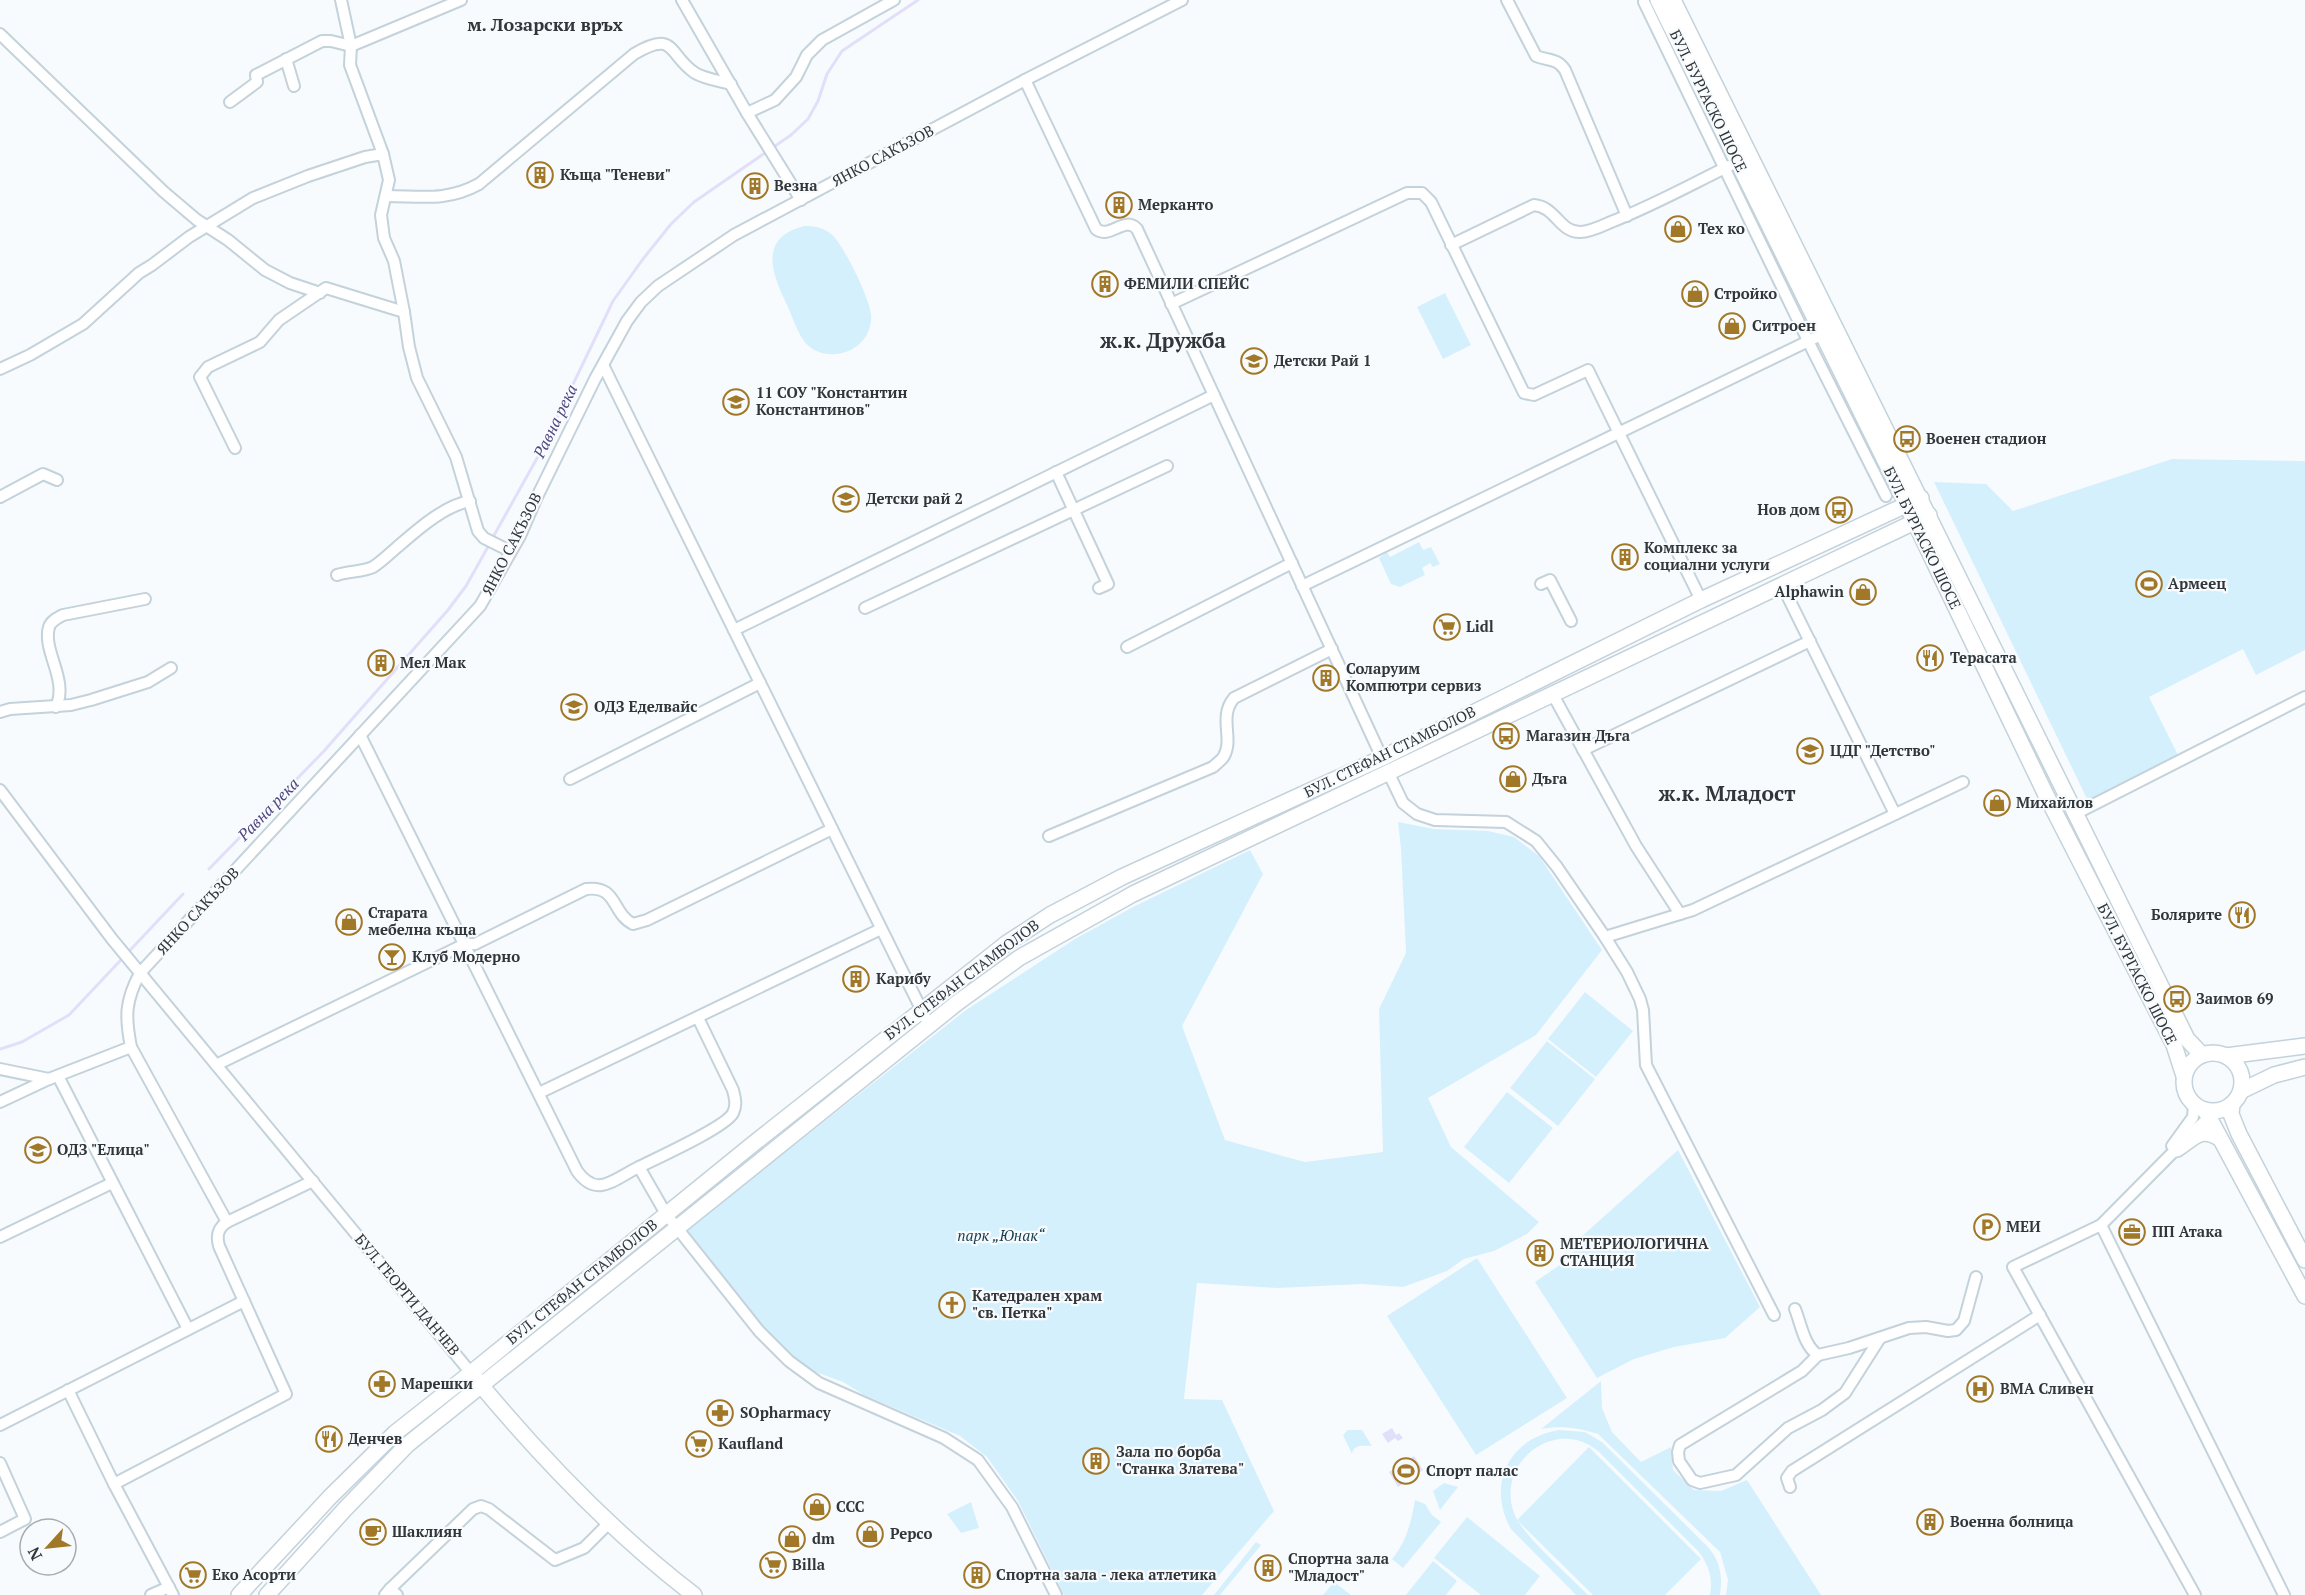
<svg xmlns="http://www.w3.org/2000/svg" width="2305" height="1595" font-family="'PT Serif',serif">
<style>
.green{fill:#d5f0fd}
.water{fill:#e1dffa}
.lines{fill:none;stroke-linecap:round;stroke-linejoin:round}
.stream{stroke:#e1dffa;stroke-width:3}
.street-casing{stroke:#c3d2db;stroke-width:14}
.secondary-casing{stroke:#c3d2db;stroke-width:18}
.street{stroke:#fff;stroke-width:10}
.secondary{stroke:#fff;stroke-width:15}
.labels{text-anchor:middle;stroke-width:4.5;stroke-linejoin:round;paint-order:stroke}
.street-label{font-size:15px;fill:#303639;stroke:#f8fbfd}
.poi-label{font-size:15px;font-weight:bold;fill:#303639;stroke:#f8fbfd;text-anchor:start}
.park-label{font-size:15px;font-style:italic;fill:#153e4f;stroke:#f8fbfd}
.water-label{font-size:16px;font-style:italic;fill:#514780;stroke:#f8fbfd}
.quarter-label{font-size:18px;font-weight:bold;fill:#303639;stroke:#f8fbfd}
.district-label{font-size:21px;font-weight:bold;fill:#303639;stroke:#f8fbfd}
</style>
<rect width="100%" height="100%" fill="#f8fbfd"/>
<g class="green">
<path d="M804,226C814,226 822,227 830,233C842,241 870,299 871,314C872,323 869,332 864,339C850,358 818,360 804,341C796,330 792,315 786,303C772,273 758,238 804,226Z"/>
<polygon points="1445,293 1471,345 1443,359 1417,307"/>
<polygon points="2172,459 2305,461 2305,650 2256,675 2243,649 2149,697 2179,757 2089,803 1934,482 1986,484 2013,511"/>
<polygon points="1419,542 1423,550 1431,547 1440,564 1433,567 1430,563 1422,568 1425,575 1400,587 1391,584 1379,558 1387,552 1390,557"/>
<polygon points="1398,822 1434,829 1488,831 1514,837 1539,856 1602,950 1536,1035 1428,1098 1451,1147 1539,1222 1527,1234 1494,1251 1464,1259 1447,1271 1403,1287 1362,1284 1278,1288 1197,1283 1184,1399 1222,1400 1274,1511 1202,1595 1064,1595 1018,1501 987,1457 960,1436 864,1395 843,1382 813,1371 792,1356 768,1332 685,1231 966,1010 1075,939 1133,907 1250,850 1263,874 1182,1026 1225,1140 1305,1162 1383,1152 1379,1009 1406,953 1401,849"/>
<polygon points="1585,992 1633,1031 1596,1077 1548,1039"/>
<polygon points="1547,1041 1595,1079 1558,1126 1510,1088"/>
<polygon points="1507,1092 1553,1128 1509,1183 1464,1147"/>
<polygon points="1678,1150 1760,1307 1725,1338 1674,1347 1634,1359 1597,1378 1535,1282 1570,1258 1580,1238"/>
<polygon points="1477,1258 1567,1398 1476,1455 1387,1316"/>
<path d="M1601,1381L1602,1408L1612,1432L1641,1462L1671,1447L1673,1470L1694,1490L1721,1491L1747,1480L1821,1595H1726L1728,1580L1720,1552L1598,1434C1578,1428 1561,1425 1541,1429Z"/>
<path d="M1348,1430H1362L1372,1446C1363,1446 1354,1444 1352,1454L1343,1435Z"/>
<path d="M1559,1430L1585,1432L1602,1442L1707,1546C1720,1560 1723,1576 1720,1595H1710C1713,1578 1709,1565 1698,1551L1599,1452C1557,1415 1495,1462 1514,1513C1522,1535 1570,1576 1588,1595H1576L1511,1529C1486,1484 1509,1438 1559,1430Z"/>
<polygon points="1589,1447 1701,1559 1665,1595 1593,1595 1517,1520"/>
<polygon points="1444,1483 1458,1487 1440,1510 1433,1491"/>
<path d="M1415,1500L1425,1504L1432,1515L1441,1522L1403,1568L1392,1559C1407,1541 1411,1522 1415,1500Z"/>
<polygon points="971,1502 979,1528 961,1533 947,1514"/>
<polygon points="1467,1517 1540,1576 1525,1595 1481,1595 1434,1558"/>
<polygon points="1256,1542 1261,1545 1220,1595 1214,1595"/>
<polygon points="1433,1561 1457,1581 1446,1595 1406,1595"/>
<polygon points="1334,1582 1351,1595 1323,1595"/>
</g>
<g class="water">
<polygon points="1392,1428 1396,1435 1399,1433 1403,1438 1398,1441 1395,1438 1388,1443 1382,1434"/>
<polygon points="1414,1456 1423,1470 1398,1487 1389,1472"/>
</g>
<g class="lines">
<g class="stream">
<polyline points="492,539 541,451 613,301 643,259 671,224 694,202 791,135 808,119 818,101 827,74 842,51 918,0"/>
<polyline points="209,869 324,751 448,610 466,586 489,545"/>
<polyline points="0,1049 22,1042 69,1015 183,894"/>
</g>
<g class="street-casing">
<g id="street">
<polyline points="341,0 351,46 350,65 383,154 389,180 381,215 384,238 394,261 404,312"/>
<polyline points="682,0 747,113 801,200"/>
<path d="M1507,0L1536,56C1549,61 1557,58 1565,70L1627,216"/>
<polyline points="1644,2 1813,351 1886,496"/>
<polyline points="0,34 164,192 197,220 228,240 265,270 290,283 320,293"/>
<polyline points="286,59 294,86"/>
<path d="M1025,80L1096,229C1110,240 1124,215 1137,229L1382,758"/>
<polyline points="230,102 257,82 256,75 322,41 331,41 351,46 461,0"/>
<polyline points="747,113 775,100 796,77 807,55 822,40 894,0"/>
<path d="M386,196C421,196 446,202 479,184L634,54C676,29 668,55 695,73C705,79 720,81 731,84"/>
<path d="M1451,245L1534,205C1556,207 1559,232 1580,232C1590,232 1602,226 1611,222C1652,206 1690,185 1729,166"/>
<polyline points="1171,304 1407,193 1422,193 1431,202 1524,393 1534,395 1588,370 1701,600"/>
<polyline points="603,365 929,1025"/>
<polyline points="0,369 30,355 83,324 139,273 152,265 189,237 253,198 308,176 365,157 383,154"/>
<polyline points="235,448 200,377 208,367 260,342 279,320 326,288 404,312 409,347 417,378 456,457 478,531 484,538 510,551"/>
<polyline points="1056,472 1108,584 1099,588"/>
<polyline points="0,497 43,474 57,480"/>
<path d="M337,575C349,571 363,572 373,567C381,562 388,555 395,549C416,531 443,506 470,501"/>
<polyline points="1541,584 1550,580 1571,621"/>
<polyline points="1782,585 1895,814"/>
<polyline points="1302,586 1823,334"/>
<polyline points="865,608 1167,466"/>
<polyline points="734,630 1214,395"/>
<polyline points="1127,647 1292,563"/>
<polyline points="1552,693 1636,846 1680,914"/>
<path d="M56,707C69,680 42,651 49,627C51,621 57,618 63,615L145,599"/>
<polyline points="0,712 10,709 71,705 91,700 148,682 171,668"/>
<path d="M360,735L577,1171C597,1199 614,1179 639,1167L666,1214L759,1331L789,1361L819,1383L944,1438L978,1460L1012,1507L1056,1595"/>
<polyline points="1583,750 1810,641"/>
<polyline points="1389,774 1403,803 1417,814 1435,820 1506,822 1536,841 1557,867 1605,937 1627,972 1640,999 1643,1010 1646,1065 1774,1315"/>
<polyline points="570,779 760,683"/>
<polyline points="0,790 112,939 471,1373"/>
<polyline points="2077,813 2305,697"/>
<path d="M1049,836L1213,767C1216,764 1222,760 1224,756C1234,738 1218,717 1234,698L1332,649"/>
<polyline points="1605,937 1693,910 1963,782"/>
<path d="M216,1065L465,944H475L586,889C618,885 611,913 633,924L647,920L832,829"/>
<polyline points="0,1069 49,1079"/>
<polyline points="58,1076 188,1329"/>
<polyline points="539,1093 881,929"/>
<polyline points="0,1102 49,1079 131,1047"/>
<polyline points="2172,1146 2193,1117 2194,1104"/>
<path d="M639,1167C657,1158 726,1127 733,1113C737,1105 735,1098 733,1090L698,1018"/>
<path d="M227,1222L131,1047C125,1017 125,1001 140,973L480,606L520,536L536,499L595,379L627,321L641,302L658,286L734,235L1025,80L1182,0"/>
<polyline points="2101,1225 2284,1595"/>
<polyline points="0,1237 112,1183"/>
<path d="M1795,1309C1801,1324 1804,1346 1818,1355L1849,1348L1909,1328L1926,1327L1948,1331L1956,1330L1964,1321L1976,1277"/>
<polyline points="1818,1355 1802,1371 1680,1445 1678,1452 1679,1461 1692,1480 1700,1483 1736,1475 1788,1428 1822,1410 1845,1393 1880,1338"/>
<polyline points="68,1390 114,1484 173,1595"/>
<polyline points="0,1425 244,1301"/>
<polyline points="0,1463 25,1519 0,1532"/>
<path d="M114,1484L286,1394L219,1246C216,1235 218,1228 227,1222L313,1181"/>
<polyline points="1790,1487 1787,1478 1792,1471 2040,1315"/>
<polyline points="390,1589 473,1509 481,1506 489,1509 555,1560 584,1548 609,1523"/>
<polyline points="151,1595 169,1587"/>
<polyline points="385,1595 390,1589 397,1595"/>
<polyline points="2195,1595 2013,1267 2101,1225 2198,1127 2217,1111"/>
</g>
</g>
<g class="secondary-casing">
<g id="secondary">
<polyline points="1658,0 1899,489 2046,795 2174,1045 2184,1076"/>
<polyline points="1673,0 2187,1039 2202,1055"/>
<circle cx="2213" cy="1082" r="29"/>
<polyline points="2226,1056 2305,1046"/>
<polyline points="2241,1091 2274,1075 2305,1067"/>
<polyline points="2232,1104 2231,1114 2239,1134 2305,1260"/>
<polyline points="2205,1110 2305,1296"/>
<path d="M2177,1149C2193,1139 2200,1126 2219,1138"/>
<path d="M475,1378C541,1458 612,1532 694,1595"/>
<polyline points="239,1595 330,1497 395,1433 471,1373 753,1144 1007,943 1050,915 1122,877 1382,758 1701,600 1921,498"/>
<polyline points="267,1595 345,1509 407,1445 957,1003 1019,958 1133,894 1929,515"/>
</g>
</g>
<use href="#street" class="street"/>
<use href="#secondary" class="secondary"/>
</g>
<defs>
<g id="building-ring" transform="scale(1.35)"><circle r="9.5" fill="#f8fbfd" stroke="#a17827" stroke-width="1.5"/><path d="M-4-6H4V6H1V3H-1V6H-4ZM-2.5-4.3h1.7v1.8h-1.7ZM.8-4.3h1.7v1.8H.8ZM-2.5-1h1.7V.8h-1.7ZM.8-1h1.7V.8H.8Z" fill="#a17827"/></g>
<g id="shop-ring" transform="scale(1.35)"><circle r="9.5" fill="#f8fbfd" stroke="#a17827" stroke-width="1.5"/><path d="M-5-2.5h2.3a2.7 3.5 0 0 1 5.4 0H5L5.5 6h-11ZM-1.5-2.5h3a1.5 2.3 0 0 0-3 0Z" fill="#a17827"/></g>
<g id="school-ring" transform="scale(1.35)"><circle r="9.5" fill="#f8fbfd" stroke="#a17827" stroke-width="1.5"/><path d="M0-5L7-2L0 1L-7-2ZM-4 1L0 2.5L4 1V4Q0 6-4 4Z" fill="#a17827"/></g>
<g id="bus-ring" transform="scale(1.35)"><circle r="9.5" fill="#f8fbfd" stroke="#a17827" stroke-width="1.5"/><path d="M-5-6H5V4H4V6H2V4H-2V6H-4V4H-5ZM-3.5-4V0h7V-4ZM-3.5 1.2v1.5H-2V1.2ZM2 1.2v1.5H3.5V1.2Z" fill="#a17827"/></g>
<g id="stadium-ring" transform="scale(1.35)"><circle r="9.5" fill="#f8fbfd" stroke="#a17827" stroke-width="1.5"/><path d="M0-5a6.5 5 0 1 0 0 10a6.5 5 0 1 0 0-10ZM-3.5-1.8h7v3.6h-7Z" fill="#a17827"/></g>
<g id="supermarket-ring" transform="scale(1.35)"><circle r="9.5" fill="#f8fbfd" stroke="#a17827" stroke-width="1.5"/><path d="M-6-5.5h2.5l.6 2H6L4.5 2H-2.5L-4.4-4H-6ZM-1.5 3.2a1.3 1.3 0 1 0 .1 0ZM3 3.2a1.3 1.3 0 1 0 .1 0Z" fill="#a17827"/></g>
<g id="restaurant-ring" transform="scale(1.35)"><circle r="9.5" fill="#f8fbfd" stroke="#a17827" stroke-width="1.5"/><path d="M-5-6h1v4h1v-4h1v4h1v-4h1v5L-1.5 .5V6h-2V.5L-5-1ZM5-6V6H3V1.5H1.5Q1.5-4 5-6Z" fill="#a17827"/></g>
<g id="bar-ring" transform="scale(1.35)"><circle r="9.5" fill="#f8fbfd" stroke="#a17827" stroke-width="1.5"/><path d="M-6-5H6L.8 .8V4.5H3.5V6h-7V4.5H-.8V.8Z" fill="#a17827"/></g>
<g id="parking-ring" transform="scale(1.35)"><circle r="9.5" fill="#f8fbfd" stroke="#a17827" stroke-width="1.5"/><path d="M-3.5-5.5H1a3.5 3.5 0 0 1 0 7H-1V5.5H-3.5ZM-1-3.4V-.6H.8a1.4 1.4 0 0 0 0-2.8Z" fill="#a17827"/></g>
<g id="office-ring" transform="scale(1.35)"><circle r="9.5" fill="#f8fbfd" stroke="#a17827" stroke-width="1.5"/><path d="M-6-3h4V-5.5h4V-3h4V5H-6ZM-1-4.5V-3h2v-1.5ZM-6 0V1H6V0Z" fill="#a17827"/></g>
<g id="church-ring" transform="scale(1.35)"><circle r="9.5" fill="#f8fbfd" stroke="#a17827" stroke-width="1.5"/><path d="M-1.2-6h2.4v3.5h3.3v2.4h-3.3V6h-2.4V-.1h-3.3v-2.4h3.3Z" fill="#a17827"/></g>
<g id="pharmacy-ring" transform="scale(1.35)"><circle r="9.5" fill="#f8fbfd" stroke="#a17827" stroke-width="1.5"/><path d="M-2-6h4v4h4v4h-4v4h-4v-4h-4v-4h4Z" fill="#a17827"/></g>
<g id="hospital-ring" transform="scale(1.35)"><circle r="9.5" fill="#f8fbfd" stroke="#a17827" stroke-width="1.5"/><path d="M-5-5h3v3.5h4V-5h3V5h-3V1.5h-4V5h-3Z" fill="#a17827"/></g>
<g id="cafe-ring" transform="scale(1.35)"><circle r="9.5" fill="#f8fbfd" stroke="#a17827" stroke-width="1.5"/><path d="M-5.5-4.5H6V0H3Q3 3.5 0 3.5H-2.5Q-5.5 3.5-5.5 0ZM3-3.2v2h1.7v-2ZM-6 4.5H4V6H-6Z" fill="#a17827"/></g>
</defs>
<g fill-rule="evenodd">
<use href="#building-ring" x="540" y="175"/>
<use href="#building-ring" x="755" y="186"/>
<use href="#building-ring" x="1119" y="205"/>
<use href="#shop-ring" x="1678" y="229"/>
<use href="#building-ring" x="1105" y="284"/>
<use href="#shop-ring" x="1695" y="294"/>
<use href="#shop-ring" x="1732" y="326"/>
<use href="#school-ring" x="1254" y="361"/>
<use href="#school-ring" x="736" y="402"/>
<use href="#bus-ring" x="1907" y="439"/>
<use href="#school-ring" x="846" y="499"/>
<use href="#bus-ring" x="1839" y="510"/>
<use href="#building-ring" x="1625" y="557"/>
<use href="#stadium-ring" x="2149" y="584"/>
<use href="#shop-ring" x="1863" y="592"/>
<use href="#supermarket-ring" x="1447" y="627"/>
<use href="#restaurant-ring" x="1930" y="658"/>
<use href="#building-ring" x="381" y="663"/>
<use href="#building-ring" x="1326" y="678"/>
<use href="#school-ring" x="574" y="707"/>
<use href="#bus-ring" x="1506" y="736"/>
<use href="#school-ring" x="1810" y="751"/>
<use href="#shop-ring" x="1513" y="779"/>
<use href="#shop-ring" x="1997" y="803"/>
<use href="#restaurant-ring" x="2242" y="915"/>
<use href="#shop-ring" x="349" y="922"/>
<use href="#bar-ring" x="392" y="957"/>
<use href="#building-ring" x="856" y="979"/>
<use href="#bus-ring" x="2177" y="999"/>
<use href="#school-ring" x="38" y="1150"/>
<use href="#parking-ring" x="1987" y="1227"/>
<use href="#office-ring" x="2132" y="1232"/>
<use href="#building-ring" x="1540" y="1253"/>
<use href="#church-ring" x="952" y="1305"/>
<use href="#pharmacy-ring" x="382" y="1384"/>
<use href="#hospital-ring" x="1980" y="1389"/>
<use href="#pharmacy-ring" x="720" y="1413"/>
<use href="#restaurant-ring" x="329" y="1439"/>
<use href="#supermarket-ring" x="699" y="1444"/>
<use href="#building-ring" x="1096" y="1461"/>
<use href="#stadium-ring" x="1406" y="1471"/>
<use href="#shop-ring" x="817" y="1507"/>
<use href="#building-ring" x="1930" y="1522"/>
<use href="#cafe-ring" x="373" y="1532"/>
<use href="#shop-ring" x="870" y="1534"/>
<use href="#shop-ring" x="792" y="1539"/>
<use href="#supermarket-ring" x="773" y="1565"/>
<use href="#building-ring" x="1268" y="1568"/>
<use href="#supermarket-ring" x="193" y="1575"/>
<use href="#building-ring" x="977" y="1575"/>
</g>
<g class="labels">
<g class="street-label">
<text transform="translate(1708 101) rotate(64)" y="5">БУЛ. БУРГАСКО ШОСЕ</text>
<text transform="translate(883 156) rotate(-28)" y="5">ЯНКО САКЪЗОВ</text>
<text transform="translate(1922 538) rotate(64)" y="5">БУЛ. БУРГАСКО ШОСЕ</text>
<text transform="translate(512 544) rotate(-63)" y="5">ЯНКО САКЪЗОВ</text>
<text transform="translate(1390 752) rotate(-26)" y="5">БУЛ. СТЕФАН СТАМБОЛОВ</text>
<text transform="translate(198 911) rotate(-47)" y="5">ЯНКО САКЪЗОВ</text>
<text transform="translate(2137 974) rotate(63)" y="5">БУЛ. БУРГАСКО ШОСЕ</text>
<text transform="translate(962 980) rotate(-37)" y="5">БУЛ. СТЕФАН СТАМБОЛОВ</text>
<text transform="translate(582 1282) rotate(-39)" y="5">БУЛ. СТЕФАН СТАМБОЛОВ</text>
<text transform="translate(407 1295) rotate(50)" y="5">БУЛ. ГЕОРГИ ДАНЧЕВ</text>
</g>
<g class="poi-label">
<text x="560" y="180">Къща "Теневи"</text>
<text x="774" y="191">Везна</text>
<text x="1138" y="210">Мерканто</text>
<text x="1698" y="234">Тех ко</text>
<text x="1124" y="289">ФЕМИЛИ СПЕЙС</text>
<text x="1714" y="299">Стройко</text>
<text x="1752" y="331">Ситроен</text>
<text x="1274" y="366">Детски Рай 1</text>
<text x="756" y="398">11 СОУ "Константин<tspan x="756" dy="17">Константинов"</tspan></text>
<text x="1926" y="444">Военен стадион</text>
<text x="866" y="504">Детски рай 2</text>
<text x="1820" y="515" text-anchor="end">Нов дом</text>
<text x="1644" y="553">Комплекс за<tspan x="1644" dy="17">социални услуги</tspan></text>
<text x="2168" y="589">Армеец</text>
<text x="1844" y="597" text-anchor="end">Alphawin</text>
<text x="1466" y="632">Lidl</text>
<text x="1950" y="663">Терасата</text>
<text x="400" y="668">Мел Мак</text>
<text x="1346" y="674">Соларуим<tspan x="1346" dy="17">Компютри сервиз</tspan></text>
<text x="594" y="712">ОДЗ Еделвайс</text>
<text x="1526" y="741">Магазин Дъга</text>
<text x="1830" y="756">ЦДГ "Детство"</text>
<text x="1532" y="784">Дъга</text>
<text x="2016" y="808">Михайлов</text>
<text x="368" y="918">Старата<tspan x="368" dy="17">мебелна къща</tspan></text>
<text x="2222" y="920" text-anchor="end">Болярите</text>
<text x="412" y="962">Клуб Модерно</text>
<text x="876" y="984">Карибу</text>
<text x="2196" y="1004">Заимов 69</text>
<text x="57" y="1155">ОДЗ "Елица"</text>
<text x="2006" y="1232">МЕИ</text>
<text x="2152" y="1237">ПП Атака</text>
<text x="1560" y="1249">МЕТЕРИОЛОГИЧНА<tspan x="1560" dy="17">СТАНЦИЯ</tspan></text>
<text x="972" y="1301">Катедрален храм<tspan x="972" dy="17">"св. Петка"</tspan></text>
<text x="401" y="1389">Марешки</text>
<text x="2000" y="1394">ВМА Сливен</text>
<text x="740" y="1418">SOpharmacy</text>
<text x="348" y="1444">Денчев</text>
<text x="718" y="1449">Kaufland</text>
<text x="1116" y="1457">Зала по борба<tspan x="1116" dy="17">"Станка Златева"</tspan></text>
<text x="1426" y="1476">Спорт палас</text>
<text x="836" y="1512">CCC</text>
<text x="1950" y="1527">Военна болница</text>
<text x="392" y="1537">Шаклиян</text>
<text x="890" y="1539">Pepco</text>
<text x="812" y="1544">dm</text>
<text x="1288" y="1564">Спортна зала<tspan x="1288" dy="17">"Младост"</tspan></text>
<text x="792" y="1570">Billa</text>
<text x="212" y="1580">Еко Асорти</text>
<text x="996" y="1580">Спортна зала - лека атлетика</text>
</g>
<g class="park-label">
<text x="1001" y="1241">парк „Юнак“</text>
</g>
<g class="water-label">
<text transform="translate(555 421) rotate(-64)" y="6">Равна река</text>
<text transform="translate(268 809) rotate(-46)" y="6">Равна река</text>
</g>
<g class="quarter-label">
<text x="545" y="31">м. Лозарски връх</text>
</g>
<g class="district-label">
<text x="1163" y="348">ж.к. Дружба</text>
<text x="1727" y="801">ж.к. Младост</text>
</g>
</g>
<g transform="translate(48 1547) rotate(243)"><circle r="28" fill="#f8fbfd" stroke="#a8acaf" stroke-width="1.5"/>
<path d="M0-4.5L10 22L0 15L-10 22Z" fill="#a17827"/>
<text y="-9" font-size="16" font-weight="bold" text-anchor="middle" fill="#303639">N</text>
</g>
</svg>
